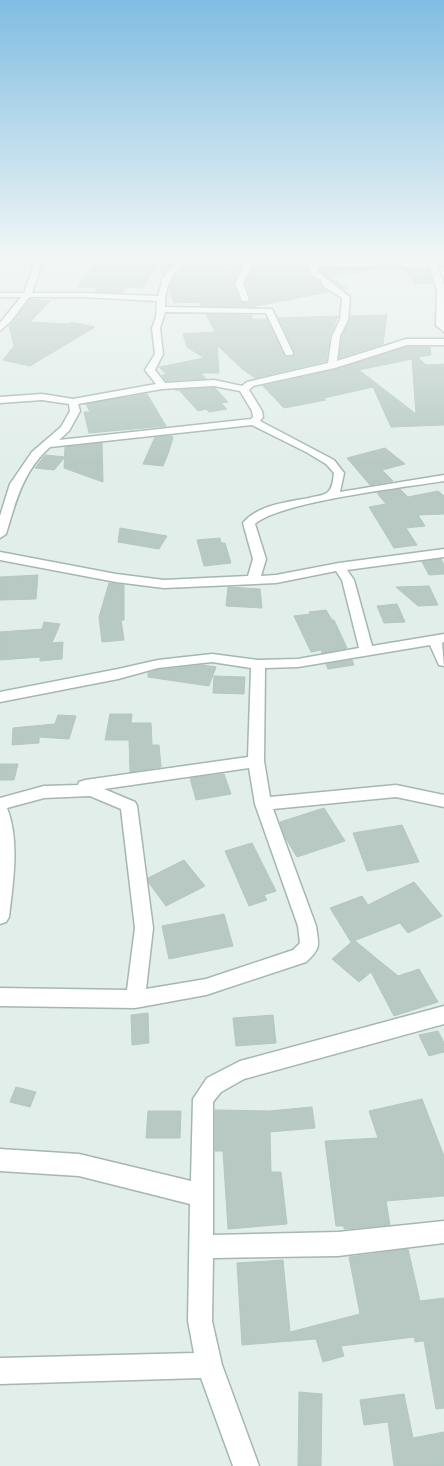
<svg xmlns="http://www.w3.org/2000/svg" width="444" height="1466" font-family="Roboto,sans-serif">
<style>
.building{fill:#b7c9c2;stroke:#b4c8c0;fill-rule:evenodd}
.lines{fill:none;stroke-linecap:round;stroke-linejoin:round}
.minor-casing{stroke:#a4b7b1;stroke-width:3}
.minor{fill:#fff;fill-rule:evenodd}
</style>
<rect width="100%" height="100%" fill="#e2eee9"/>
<g class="building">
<polygon points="128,257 173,263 163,276 158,265 142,288 126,287 122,293 94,292 97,288 78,287 94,263 122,264"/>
<polygon points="252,257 264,261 308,267 310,277 319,281 322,288 328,292 251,307 201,306 199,302 174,303 169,288 174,278 186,264 231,268 238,264 242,267 233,284 240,302 248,303 251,298 245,283 254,267 248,260"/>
<polygon points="302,257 355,257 362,261 302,258"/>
<polygon points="320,268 373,268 375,270 330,277 347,288 343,289 320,271"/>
<polygon points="403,269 429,269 433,283 415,284"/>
<polygon points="30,299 50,301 30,322 70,324 71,322 95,327 30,366 3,360 14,346 9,326"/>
<polygon points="206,314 252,315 252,319 267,319 286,357 292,357 295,352 278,318 338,316 330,336 326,361 255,378 242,369 217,345 219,373 201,373 206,379 166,381 162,375 166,374 159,367 204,358 187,347 183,334 215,332"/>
<polygon points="387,315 383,344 339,358 342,337 350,316"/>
<path d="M407,347H430L431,355L418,357L426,365L444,364V425L391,427L373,387L324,398L326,400L284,408L263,386L335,370ZM412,359L416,414L359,370Z"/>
<polygon points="215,388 228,402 221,403 227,409 209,412 206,409 198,411 179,390 175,390"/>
<polygon points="147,394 166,426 89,433 84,412 90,412 86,404"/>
<polygon points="172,436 173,438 168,454 163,466 143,464 155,437"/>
<polygon points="102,443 103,482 64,468 65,447"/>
<polygon points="385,448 405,464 382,470 393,481 370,485 347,458"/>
<polygon points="45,455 65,457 54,470 35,468"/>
<polygon points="400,489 408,497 438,491 444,496 444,514 418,515 425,526 406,528 417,545 394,548 369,507 386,504 377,493"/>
<polygon points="120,528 167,536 159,549 118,542"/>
<polygon points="220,538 221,543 225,543 231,563 204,566 197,540"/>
<polygon points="441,559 444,565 444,574 429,575 422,562"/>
<polygon points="38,575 36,599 0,600 0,577"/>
<polygon points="109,583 124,585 124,620 121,620 124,640 102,642 99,617"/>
<polygon points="429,586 438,605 418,606 396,587"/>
<polygon points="228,587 260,589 262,608 226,606"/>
<polygon points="397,604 405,622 384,623 377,606"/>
<polygon points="326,610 332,620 334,620 347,648 322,653 321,650 311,652 294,616 310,614 309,612"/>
<polygon points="44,622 60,624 52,643 63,642 62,659 40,661 40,657 0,660 0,632 42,629"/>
<polygon points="352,660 354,665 328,669 326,664"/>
<polygon points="203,665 216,667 209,686 148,677 148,673 158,670"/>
<polygon points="214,676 245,677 244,694 213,693"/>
<polygon points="110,714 132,714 131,723 151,723 152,745 159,745 161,767 130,772 129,740 105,740"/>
<polygon points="58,715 76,716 69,739 39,737 39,743 12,745 13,728 55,724"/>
<polygon points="0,764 18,764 14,780 0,780"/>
<polygon points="224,774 231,794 196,800 190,778"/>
<polygon points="324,808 345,841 297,857 285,837 280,822"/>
<polygon points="402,825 419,862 367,871 353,833"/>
<polygon points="252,843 276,891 264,895 267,900 249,906 225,851"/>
<polygon points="184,860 205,886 166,906 149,883 148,878"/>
<polygon points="414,882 442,916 408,933 400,923 351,942 330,908 362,896 368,905"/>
<polygon points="224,914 233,946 169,959 162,926"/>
<polygon points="354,940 398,976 419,969 438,1002 394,1016 371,972 359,982 332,959"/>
<polygon points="148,1013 149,1043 132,1045 131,1015"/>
<polygon points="273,1015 276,1043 236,1046 233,1018"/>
<polygon points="438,1031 444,1043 444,1052 429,1056 419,1035"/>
<polygon points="16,1087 36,1092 30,1107 10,1102"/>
<polygon points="422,1099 444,1156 444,1196 386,1201 390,1225 344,1229 344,1226 336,1226 325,1141 378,1138 369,1111"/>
<polygon points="312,1107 315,1128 270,1132 271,1172 281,1172 287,1224 228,1229 223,1151 215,1151 215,1110 269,1111"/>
<polygon points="148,1111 181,1111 180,1138 146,1138"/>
<polygon points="408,1249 420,1301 444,1298 444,1408 436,1409 424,1341 415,1342 414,1337 341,1346 344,1356 323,1362 316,1339 242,1345 237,1263 283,1260 290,1332 360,1314 349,1257"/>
<polygon points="299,1392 322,1394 321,1466 298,1466"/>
<polygon points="404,1394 413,1438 444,1432 444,1466 394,1466 388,1422 364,1425 360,1400"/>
</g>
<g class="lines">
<g class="minor-casing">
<g id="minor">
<path d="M39,257H47L41,267L32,293H84L158,296L163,278L177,262L153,259L150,257L213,259L249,257L245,260L252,266L243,283L249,299L248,301H242L235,283L244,267L238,261L213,264L186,262C170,275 165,287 165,307L272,309L293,353L292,355H286L285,353L266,313L165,312L160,328L163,354L155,370L165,383L214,380L242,386L247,382L328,363L332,336L340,320L342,298L323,286L321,280L311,275L310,265L264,259L261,257L354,263L427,262L424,259L428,257L434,262H444V266H437L444,285V332L436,325L437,290L430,267L318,266V272L350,297L348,320L340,336L337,361L406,339H444V345H407L335,368L253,386L249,390L262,411L263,417L260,421L334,460L344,473L340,492L444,475V481C407,487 278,502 255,524L266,559L261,576L276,575L339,563L444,549V557L347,570L354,580L372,646L444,634V642L442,643L444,666L439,665L430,645L298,667L265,668L264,761L270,797L396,785L444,795V807L396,797L273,809L316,926C319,946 321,948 306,962L206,995L135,1008L0,1006V988L127,990L135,928L121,809L90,796L44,798L7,808C20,841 13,882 9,917L6,922L0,924V798L44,786L78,785L79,782L85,780L248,757L251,668L212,662L158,668L118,679L0,702V692L118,669L158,660L212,654L258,660L298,659L359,648L342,580L336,571L276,583L164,588L116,582L0,560V552L116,574L164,580L248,576L253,559L243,523C257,505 288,502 309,498C315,496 324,496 328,492C333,487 333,480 334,473L326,464L306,452L252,425L50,447C23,471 16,501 6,534L0,538V516L10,484L32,452L61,427L70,411L69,404L42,400L0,403V397L42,394L73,399L156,384L145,370L155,354L152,328L156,318L157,301L84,297H29L11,321L0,331V323L21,297H0V293H24L33,267ZM214,386L240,391L252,411L253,417L251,419L59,440L69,431L80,411L78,404L162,389ZM249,768L255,804L298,926L300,943L293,950L206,979L146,989L153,928L137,806L135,802L104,789Z"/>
<polygon points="444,1006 444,1024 244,1079 221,1092 213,1102 213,1235 338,1232 444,1221 444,1243 338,1256 213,1258 212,1321 222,1365 259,1466 233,1466 201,1378 0,1384 0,1358 194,1353 188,1321 190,1204 79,1176 0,1171 0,1149 79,1154 191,1181 193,1099 207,1078 240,1061"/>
</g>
</g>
<use href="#minor" class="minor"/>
</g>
<linearGradient id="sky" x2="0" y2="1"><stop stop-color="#80bde2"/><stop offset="0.56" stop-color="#f2f7f5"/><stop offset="1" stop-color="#f2f7f5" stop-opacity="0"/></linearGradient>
<rect width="444" height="462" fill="url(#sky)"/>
</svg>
